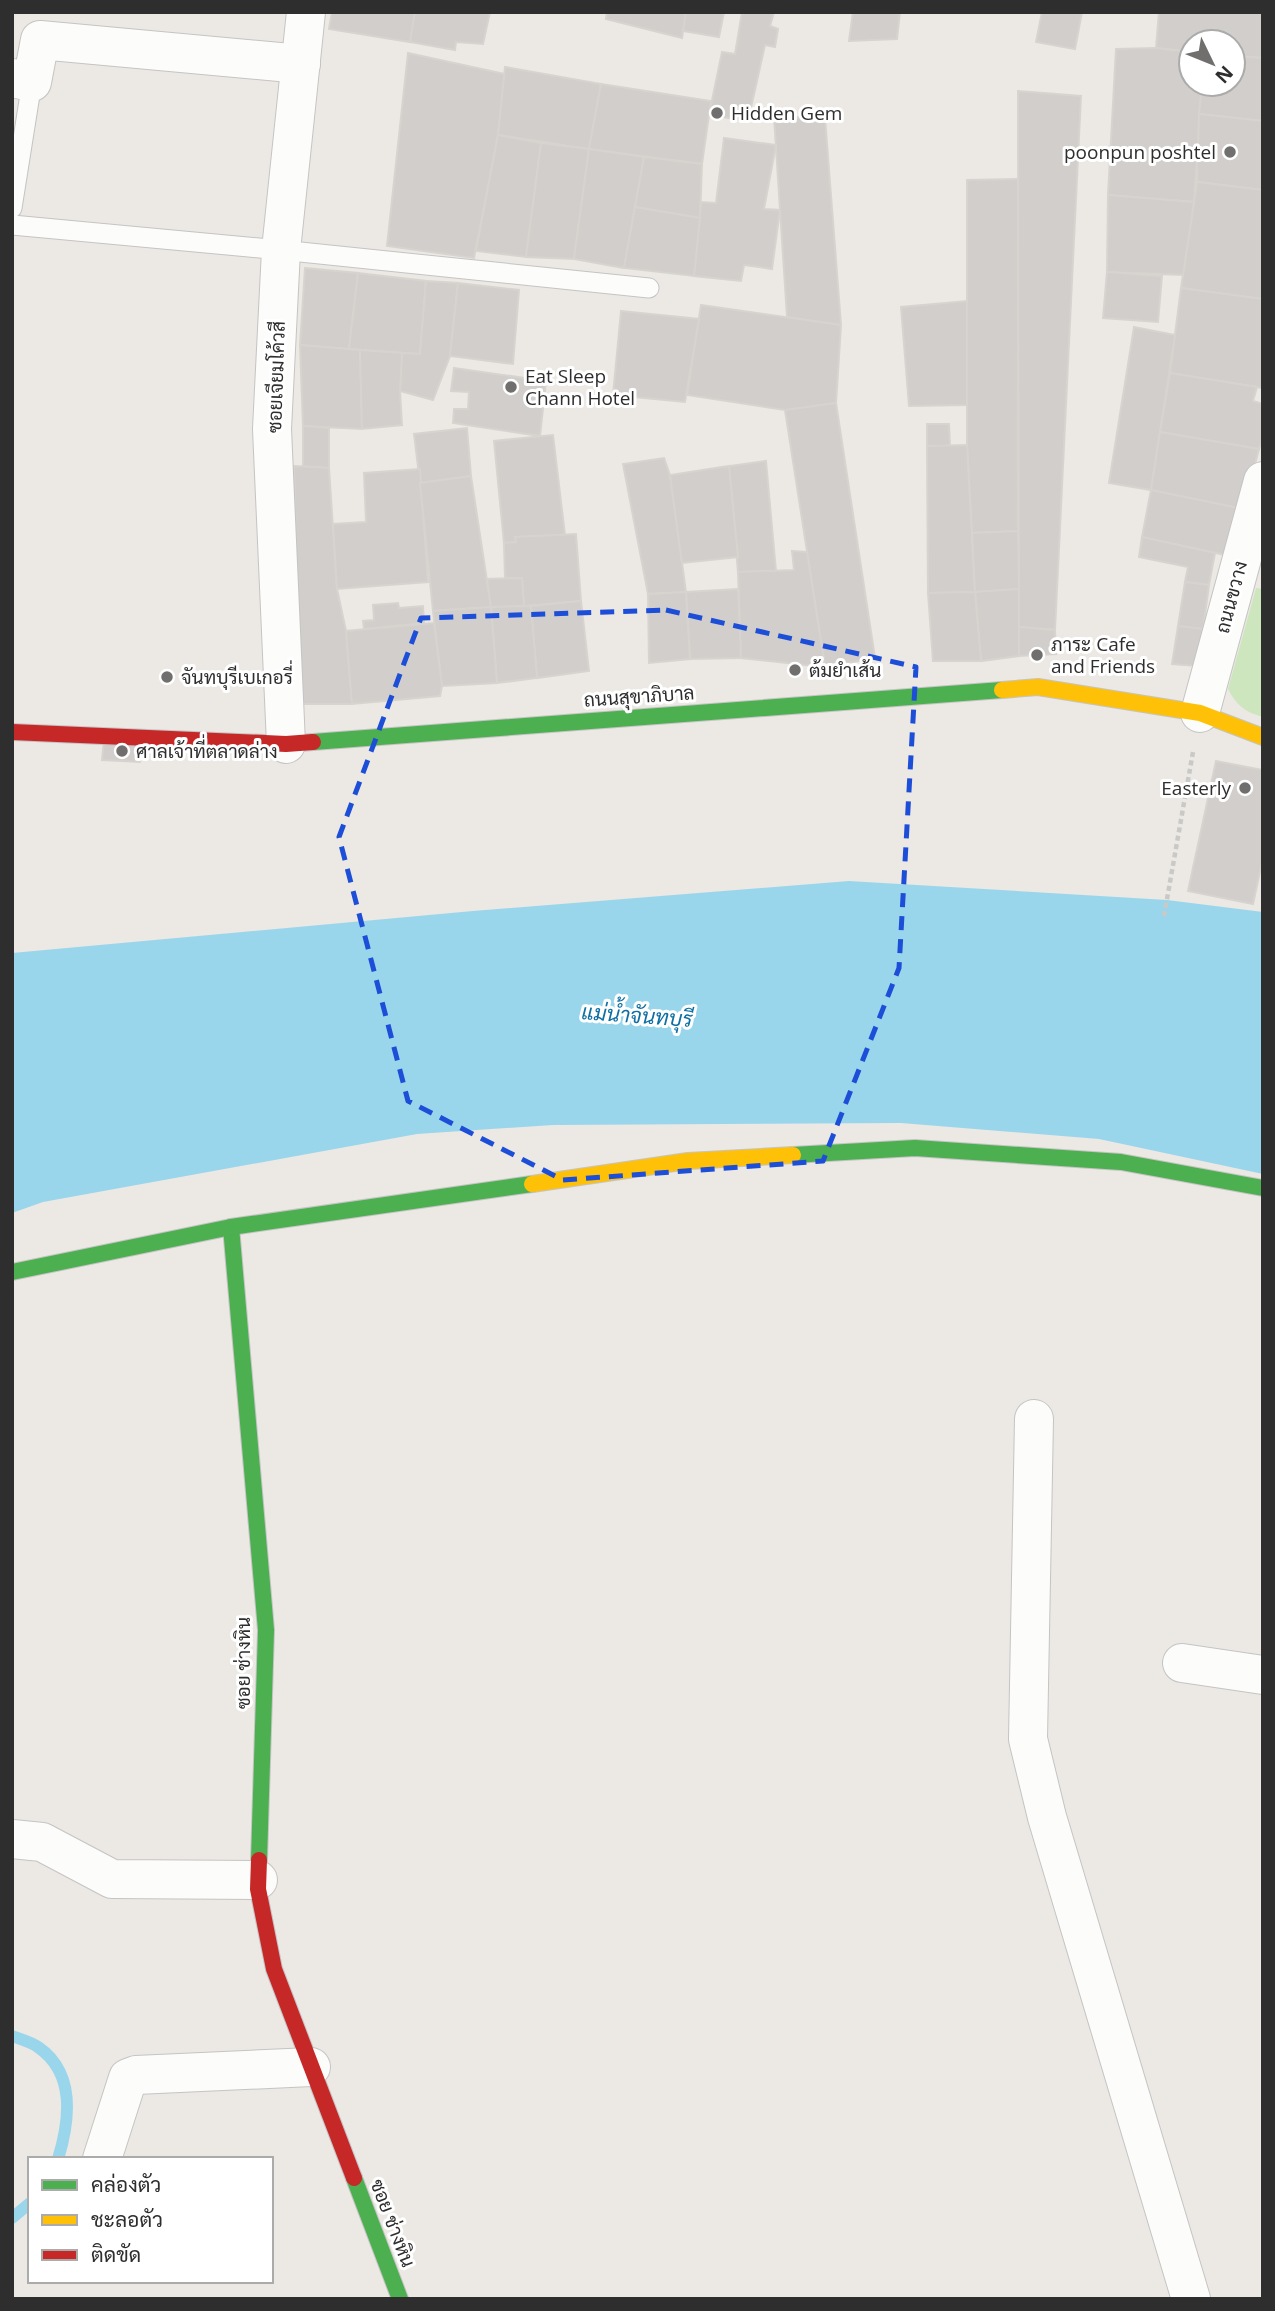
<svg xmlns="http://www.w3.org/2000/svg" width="1275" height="2311" font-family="'Open Sans',Sarabun,sans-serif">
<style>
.green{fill:#cee6be}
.water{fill:#99d6ec}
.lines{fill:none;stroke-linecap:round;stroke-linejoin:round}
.stream{stroke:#99d6ec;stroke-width:12}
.building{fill:#d1cecb;stroke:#d7d4d0;stroke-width:2}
.lane-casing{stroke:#c5c4c5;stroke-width:21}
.street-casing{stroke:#c5c4c5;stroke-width:40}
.fast-casing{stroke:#c5c4c5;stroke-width:18}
.slow-casing{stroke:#c5c4c5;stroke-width:18}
.jam-casing{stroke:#c5c4c5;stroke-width:18}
.path{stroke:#c9c9c8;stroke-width:4.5;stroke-dasharray:5 3.5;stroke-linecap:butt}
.lane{stroke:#fcfcfb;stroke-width:19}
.street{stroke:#fcfcfb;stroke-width:38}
.fast{stroke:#4caf50;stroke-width:16}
.slow{stroke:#ffc107;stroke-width:16}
.jam{stroke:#c62828;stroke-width:16}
.marked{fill:none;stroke:#1d4ed8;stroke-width:5;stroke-dasharray:14 9;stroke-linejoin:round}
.poi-dot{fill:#706f6e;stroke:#fff;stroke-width:2.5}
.labels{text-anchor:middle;stroke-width:6;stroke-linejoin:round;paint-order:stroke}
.poi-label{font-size:19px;fill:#2e2e2e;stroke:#fff;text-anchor:start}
.street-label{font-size:19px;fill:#2e2e2e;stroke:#fff}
.water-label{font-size:21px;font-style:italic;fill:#0d6fa3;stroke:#fff}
</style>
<rect width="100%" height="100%" fill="#ece8e4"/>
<path class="green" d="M1256,588L1263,589V717C1245,712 1237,706 1228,689Z"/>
<polygon class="water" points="849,881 1167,900 1263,912 1263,1174 1099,1139 901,1123 553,1125 417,1134 43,1202 12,1213 12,953 473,911"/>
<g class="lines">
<g class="stream">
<path d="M12,2036C20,2039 31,2042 38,2047C76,2073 70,2120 58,2159"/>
<polyline points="12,2218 30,2203"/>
</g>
</g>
<g class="building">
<polygon points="332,12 415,12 410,42 329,29"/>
<polygon points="415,12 490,12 483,44 456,42 455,50 410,42"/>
<polygon points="607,12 686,12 682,38 606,19"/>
<polygon points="686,12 724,12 719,37 683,31"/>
<polygon points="742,12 774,12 770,26 778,29 775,47 765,45 748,121 709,115 722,52 735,54"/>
<polygon points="853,12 900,12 897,39 849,41"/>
<polygon points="1042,12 1082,12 1075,49 1036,42"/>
<polygon points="1159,12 1263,12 1263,58 1233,56 1233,42 1191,42 1191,52 1156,48"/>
<polygon points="1156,48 1191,52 1191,84 1202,84 1194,202 1108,195 1116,49"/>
<polygon points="408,53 505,74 498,135 474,258 387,246"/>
<polygon points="1233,56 1263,58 1263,121 1199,114 1202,84 1233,84"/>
<polygon points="505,67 601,84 589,149 498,135"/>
<polygon points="601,84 711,101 702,164 589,149"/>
<polygon points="1018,91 1081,96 1055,630 1019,627"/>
<polygon points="1199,114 1263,121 1263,190 1197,182"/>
<polygon points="774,117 825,118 841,325 787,317"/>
<polygon points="498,135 541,143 526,257 476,251"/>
<polygon points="724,138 776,145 764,209 780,210 772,269 744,265 741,281 694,276 701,202 716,203"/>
<polygon points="541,143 589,149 574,259 526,257"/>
<polygon points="589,149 644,157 624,268 574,259"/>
<polygon points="644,157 702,164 700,218 635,207"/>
<polygon points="1018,179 1018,531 972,533 967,445 967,180"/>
<polygon points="1197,182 1263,190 1263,299 1181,288"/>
<polygon points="1108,195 1194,202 1183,275 1107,272"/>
<polygon points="635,207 700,218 694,276 624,268"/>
<polygon points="305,268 358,273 349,349 300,345"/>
<polygon points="1107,272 1162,276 1158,322 1103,318"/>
<polygon points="358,273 426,281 420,354 349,349"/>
<polygon points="426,281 458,283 450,356 433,400 400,391 402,353 420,354"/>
<polygon points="458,283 519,290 513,364 450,356"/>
<polygon points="1181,288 1263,299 1263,388 1170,373"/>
<polygon points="967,301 967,405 909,406 901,307"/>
<polygon points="701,305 841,325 836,403 785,410 687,395"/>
<polygon points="621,311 699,319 685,402 613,395"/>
<polygon points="1134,327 1175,335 1151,490 1109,483"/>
<polygon points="300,345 360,350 362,429 303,426"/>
<polygon points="360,350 402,353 400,391 402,425 362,429"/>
<polygon points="454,368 546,381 540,436 453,423 454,409 468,409 469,392 451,391"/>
<polygon points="1170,373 1257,387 1253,401 1263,404 1263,436 1259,449 1160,432"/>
<polygon points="836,403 875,658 825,667 785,410"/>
<polygon points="927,424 949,424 950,446 927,446"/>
<polygon points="303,426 329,428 329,468 303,466"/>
<polygon points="467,428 471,476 420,483 414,434"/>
<polygon points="1160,432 1259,449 1243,509 1151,490"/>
<polygon points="553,435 565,535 515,537 516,542 504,543 494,441"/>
<polygon points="967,445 975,592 928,593 927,446"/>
<polygon points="664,458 670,475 686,592 648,594 623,464"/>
<polygon points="766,461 776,571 738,572 729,466"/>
<polygon points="294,466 329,468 337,589 346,631 352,704 300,704"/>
<polygon points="729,466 738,557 682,563 670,475"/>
<polygon points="420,469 428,582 337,589 333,524 366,522 364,473"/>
<polygon points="471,476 491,607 433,611 420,483"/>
<polygon points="1151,490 1243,509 1230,556 1142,537"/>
<polygon points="1018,531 1019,589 975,592 972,533"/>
<polygon points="576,534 581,601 524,606 522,578 505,578 504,543 516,542 515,537"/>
<polygon points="1142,537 1215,553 1209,585 1185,582 1188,567 1139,557"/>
<polygon points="792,551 807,552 825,667 741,658 738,572 794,570"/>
<polygon points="522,578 524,606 491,607 487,579"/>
<polygon points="1185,582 1209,585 1203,629 1178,626"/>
<polygon points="738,589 741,658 690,659 686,592"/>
<polygon points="1019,589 1019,656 981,661 975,592"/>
<polygon points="686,592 690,659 649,663 648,594"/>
<polygon points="975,592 981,661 933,661 928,593"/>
<polygon points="581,601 589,671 537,678 531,606"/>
<polygon points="398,603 399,608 423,606 424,623 364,629 363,621 374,620 373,605"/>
<polygon points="531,606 537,678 497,683 491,607"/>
<polygon points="491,607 497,683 442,686 433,611"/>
<polygon points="434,623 442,686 440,696 352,704 346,631"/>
<polygon points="1178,626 1203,629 1198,666 1172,664"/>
<polygon points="1019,627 1055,630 1056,654 1019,656"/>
<polygon points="104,740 142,742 140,762 102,760"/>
<polygon points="1216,761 1263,770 1263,858 1253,904 1188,891"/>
</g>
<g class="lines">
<g class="lane-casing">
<g id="lane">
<polyline points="12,208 32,82"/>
<polyline points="12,225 281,250 649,288"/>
</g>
</g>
<g class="street-casing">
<g id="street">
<polyline points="12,78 32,82 40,40 301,64"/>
<polyline points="1200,713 1263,481"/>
<polyline points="286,744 272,429 281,250 306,12"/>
<polyline points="1034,1419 1028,1739 1047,1817 1191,2299"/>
<polyline points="1182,1663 1263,1675"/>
<polyline points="12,1839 42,1842 112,1879 258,1880"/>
<polyline points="102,2159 128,2078 136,2075 311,2067"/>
</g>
</g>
<g class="fast-casing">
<g id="fast">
<polyline points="313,742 1002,690"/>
<polyline points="793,1155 915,1148 1121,1162 1263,1188"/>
<polyline points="231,1227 266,1630 259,1860"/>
<polyline points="12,1272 231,1227 532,1184"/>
<polyline points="354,2178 400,2299"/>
</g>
</g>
<g class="slow-casing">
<g id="slow">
<polyline points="1002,690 1038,687 1200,713 1263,737"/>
<polyline points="532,1184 688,1161 793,1155"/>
</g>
</g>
<g class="jam-casing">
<g id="jam">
<polyline points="12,732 286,744 313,742"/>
<polyline points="259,1860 258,1889 274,1969 354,2178"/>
</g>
</g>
<polyline class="path" points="1164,916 1193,752"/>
<use href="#lane" class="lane"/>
<use href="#street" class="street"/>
<use href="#fast" class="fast"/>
<use href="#slow" class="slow"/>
<use href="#jam" class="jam"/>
</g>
<path class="marked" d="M666,610L916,667L899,968L823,1161L563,1180L408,1101L339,837L421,618Z"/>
<g class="poi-dot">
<circle cx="717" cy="113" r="7"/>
<circle cx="1230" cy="152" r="7"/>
<circle cx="511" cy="387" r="7"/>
<circle cx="1037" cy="655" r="7"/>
<circle cx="795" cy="670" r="7"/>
<circle cx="167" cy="677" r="7"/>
<circle cx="122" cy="751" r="7"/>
<circle cx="1245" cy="788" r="7"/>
</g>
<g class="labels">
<g class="poi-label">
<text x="731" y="120">Hidden Gem</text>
<text x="1216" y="159" text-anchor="end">poonpun poshtel</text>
<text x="525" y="383">Eat Sleep<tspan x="525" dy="22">Chann Hotel</tspan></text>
<text x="1051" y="651">ภาระ Cafe<tspan x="1051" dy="22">and Friends</tspan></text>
<text x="809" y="677">ต้มยำเส้น</text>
<text x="181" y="684">จันทบุรีเบเกอรี่</text>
<text x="136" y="758">ศาลเจ้าที่ตลาดล่าง</text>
<text x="1231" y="795" text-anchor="end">Easterly</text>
</g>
<g class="street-label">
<text transform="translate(276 377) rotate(-88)" y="7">ซอยเจียมโค้วสี</text>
<text transform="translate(1231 597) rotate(-75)" y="7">ถนนขวาง</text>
<text transform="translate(639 696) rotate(-4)" y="7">ถนนสุขาภิบาล</text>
<text transform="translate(243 1663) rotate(-90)" y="7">ซอย ช่างหิน</text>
<text transform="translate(393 2223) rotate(69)" y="7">ซอย ช่างหิน</text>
</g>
<g class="water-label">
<text transform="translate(637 1016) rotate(4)" y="7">แม่น้ำจันทบุรี</text>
</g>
</g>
<rect width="1275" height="2311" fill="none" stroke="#2e2e2e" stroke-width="28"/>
<rect x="28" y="2157" width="245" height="126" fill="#ffffff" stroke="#ababab" stroke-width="2"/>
<rect x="42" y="2180" width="35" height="10" fill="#4caf50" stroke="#ababab" stroke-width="2"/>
<text x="91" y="2192" font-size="21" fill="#2e2e2e">คล่องตัว</text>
<rect x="42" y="2215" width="35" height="10" fill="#ffc107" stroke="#ababab" stroke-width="2"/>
<text x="91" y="2227" font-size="21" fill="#2e2e2e">ชะลอตัว</text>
<rect x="42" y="2250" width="35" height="10" fill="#c62828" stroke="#ababab" stroke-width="2"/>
<text x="91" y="2262" font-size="21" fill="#2e2e2e">ติดขัด</text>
<g transform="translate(1212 63) rotate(133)"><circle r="33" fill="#ffffff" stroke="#ababab" stroke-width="2"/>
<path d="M0-5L12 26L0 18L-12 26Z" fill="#706f6e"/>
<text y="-10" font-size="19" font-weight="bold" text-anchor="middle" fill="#2e2e2e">N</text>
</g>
</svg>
